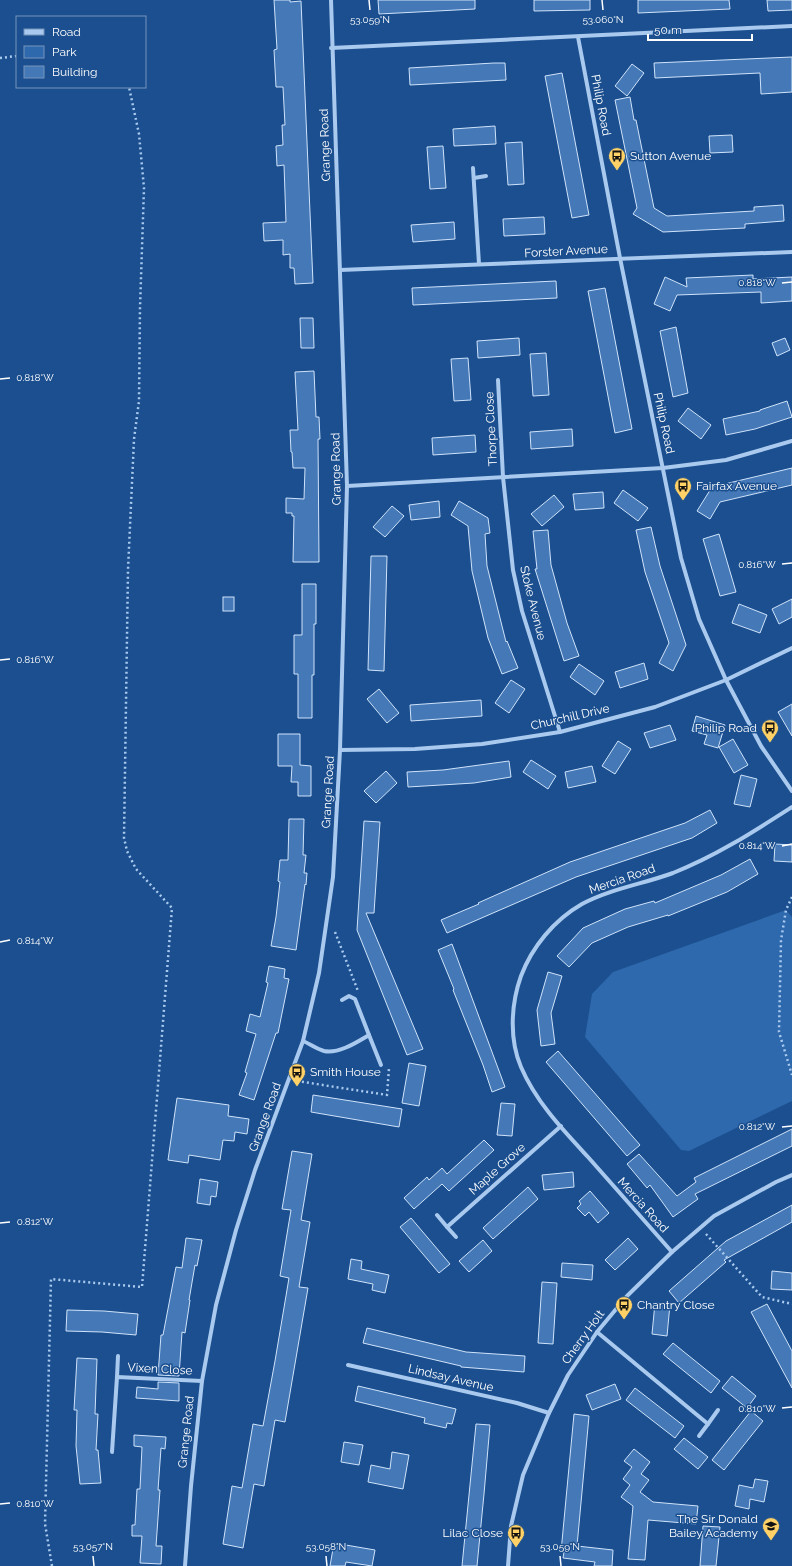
<svg xmlns="http://www.w3.org/2000/svg" width="792" height="1566" font-family="Raleway,sans-serif">
<style>
.green{fill:#2e69ad}
.building{fill:#4478b7;stroke:#cfe3fa}
.lines{fill:none;stroke-linecap:round;stroke-linejoin:round}
.path{stroke:#a9c9ee;stroke-width:2.5;stroke-dasharray:2 3;stroke-linecap:butt}
.minor{stroke:#a9c9ee;stroke-width:4}
.ticks{fill:none;stroke:#fff;stroke-width:1.5}
.labels{text-anchor:middle;stroke-width:3;stroke-linejoin:round;paint-order:stroke}
.street-label{font-size:12px;fill:#fff;stroke:#1b4f8f}
.poi-label{font-size:12px;fill:#fff;stroke:#1b4f8f;text-anchor:start}
.ticks-label{font-size:10px;text-anchor:middle;fill:#fff;stroke:#1b4f8f;stroke-width:3;stroke-linejoin:round;paint-order:stroke}
</style>
<rect width="100%" height="100%" fill="#1b4f8f"/>
<polygon class="green" points="786,910 792,917 792,1101 689,1151 681,1150 585,1037 592,994 613,972"/>
<g class="building">
<polygon points="274,0 290,0 290,2 301,1 313,283 295,284 294,268 290,268 290,254 283,255 283,240 264,241 263,223 286,222 284,165 277,166 276,146 283,145 282,125 285,125 283,87 276,87 274,50 277,49"/>
<polygon points="378,0 475,0 475,9 379,14"/>
<polygon points="534,0 590,0 590,10 534,11"/>
<polygon points="638,0 729,0 730,9 638,13"/>
<polygon points="767,0 792,0 792,10 768,11"/>
<polygon points="792,57 792,92 761,94 760,73 655,78 654,63"/>
<polygon points="494,63 505,63 506,80 410,85 409,68"/>
<polygon points="632,64 644,73 627,96 615,86"/>
<polygon points="562,73 589,215 572,218 545,76"/>
<polygon points="630,97 634,120 636,120 654,208 667,216 754,211 754,207 783,205 784,221 745,224 745,228 663,232 633,214 637,208 615,100"/>
<polygon points="495,126 496,144 454,146 453,129"/>
<polygon points="732,135 733,152 710,153 709,136"/>
<polygon points="522,142 524,184 508,185 505,143"/>
<polygon points="443,146 446,188 430,189 427,147"/>
<polygon points="544,217 545,234 504,236 503,219"/>
<polygon points="454,222 455,239 413,242 411,225"/>
<polygon points="753,275 753,279 792,277 792,301 761,303 761,292 677,295 670,311 654,304 665,277 687,287 686,278"/>
<polygon points="556,281 557,298 413,305 412,288"/>
<polygon points="605,288 632,429 615,433 588,291"/>
<polygon points="300,318 313,318 314,348 301,348"/>
<polygon points="676,327 688,393 673,397 660,331"/>
<polygon points="519,338 520,355 478,358 477,341"/>
<polygon points="785,338 790,350 777,356 772,343"/>
<polygon points="546,353 549,395 533,396 530,354"/>
<polygon points="468,358 471,400 454,401 451,359"/>
<polygon points="314,371 316,417 319,417 320,439 318,439 319,562 293,562 294,516 292,516 292,513 286,513 286,498 304,499 305,468 293,468 292,452 291,452 290,430 298,430 295,372"/>
<polygon points="787,401 792,417 755,429 726,435 723,419 760,411 760,410"/>
<polygon points="688,408 711,425 701,439 678,421"/>
<polygon points="572,429 573,446 531,449 530,432"/>
<polygon points="475,435 476,452 433,455 432,438"/>
<polygon points="792,468 792,485 720,502 710,519 697,511 712,487"/>
<polygon points="623,490 648,508 638,521 614,503"/>
<polygon points="603,492 604,508 575,510 573,494"/>
<polygon points="554,495 564,507 542,526 531,514"/>
<polygon points="439,501 440,517 411,520 409,505"/>
<polygon points="459,501 488,518 490,533 485,534 487,566 506,642 507,641 518,668 502,674 488,638 472,571 468,526 451,515"/>
<polygon points="392,506 404,516 385,537 373,527"/>
<polygon points="651,527 660,566 686,645 673,671 659,663 669,643 645,572 636,530"/>
<polygon points="548,530 551,565 567,623 579,656 564,661 535,569 537,569 533,531"/>
<polygon points="719,534 736,592 720,596 703,539"/>
<polygon points="371,556 387,556 384,671 368,670"/>
<polygon points="302,584 316,584 316,624 314,624 314,675 312,675 312,718 298,718 298,674 294,674 294,635 302,635"/>
<rect x="223" y="597" width="11" height="14"/>
<polygon points="792,599 792,617 779,624 772,609"/>
<polygon points="739,604 767,615 760,633 732,623"/>
<polygon points="644,663 648,679 620,688 615,672"/>
<polygon points="579,664 604,681 595,695 570,677"/>
<polygon points="511,680 525,689 509,713 495,703"/>
<polygon points="379,689 399,713 387,723 367,699"/>
<polygon points="481,700 482,716 411,721 410,705"/>
<polygon points="792,704 792,736 778,712"/>
<polygon points="696,716 725,725 718,748 704,744 707,735 692,731"/>
<polygon points="670,725 676,740 650,748 644,733"/>
<polygon points="278,734 300,734 300,765 311,766 311,796 298,796 298,782 291,782 292,766 278,766"/>
<polygon points="733,739 748,765 734,773 719,747"/>
<polygon points="618,741 631,749 615,774 602,766"/>
<polygon points="531,760 556,776 548,789 523,772"/>
<polygon points="509,761 511,777 474,783 408,787 407,772 443,770"/>
<polygon points="592,766 596,782 568,788 565,772"/>
<polygon points="386,771 397,783 376,803 364,791"/>
<polygon points="741,775 757,779 750,807 734,804"/>
<polygon points="710,810 717,823 692,838 576,877 447,933 441,920 479,904 478,903 570,862 685,823"/>
<polygon points="289,819 304,819 303,855 306,855 304,873 307,873 306,885 305,884 296,950 271,946 276,917 280,882 278,881 280,860 288,860"/>
<polygon points="364,821 380,822 374,913 366,913 423,1049 407,1055 357,930"/>
<polygon points="775,844 792,845 792,862 774,861"/>
<polygon points="750,859 758,874 727,892 668,916 668,915 628,927 592,943 569,967 557,956 583,928 625,909 654,901 655,903 721,875"/>
<polygon points="452,944 505,1087 492,1092 483,1065 453,990 454,989 438,950"/>
<polygon points="269,966 285,969 284,978 289,979 278,1033 276,1033 254,1100 239,1095 247,1073 245,1072 256,1034 246,1031 250,1014 260,1017 268,983 266,982"/>
<polygon points="548,972 562,976 551,1013 555,1044 541,1046 537,1010"/>
<polygon points="558,1051 640,1145 627,1156 546,1062"/>
<polygon points="409,1063 426,1066 419,1106 402,1103"/>
<polygon points="313,1095 402,1109 399,1127 311,1112"/>
<polygon points="177,1098 229,1105 228,1116 249,1119 247,1134 235,1132 234,1141 223,1140 220,1160 189,1155 188,1163 168,1160"/>
<polygon points="501,1103 515,1104 512,1136 497,1135"/>
<polygon points="792,1129 792,1146 695,1194 698,1199 673,1217 650,1185 647,1188 627,1164 639,1154 677,1196 696,1182 694,1178"/>
<polygon points="484,1140 494,1150 449,1191 442,1184 414,1209 404,1198 427,1177 429,1180 442,1168 447,1174"/>
<polygon points="292,1151 312,1154 301,1220 310,1222 299,1287 308,1288 285,1422 275,1420 264,1486 254,1484 243,1548 223,1544 232,1486 242,1488 253,1424 263,1426 275,1361 289,1278 280,1276 291,1210 282,1209"/>
<polygon points="573,1172 574,1187 544,1190 542,1175"/>
<polygon points="200,1179 218,1182 216,1197 211,1196 210,1205 197,1203"/>
<polygon points="528,1187 538,1199 493,1239 483,1228"/>
<polygon points="590,1191 609,1213 598,1223 589,1212 585,1216 577,1208 581,1204 579,1201"/>
<polygon points="792,1205 792,1222 724,1260 726,1262 679,1303 669,1291 726,1241"/>
<polygon points="411,1218 450,1264 439,1273 400,1227"/>
<polygon points="186,1238 202,1240 197,1266 195,1265 189,1300 190,1300 185,1333 182,1332 179,1376 158,1375 161,1335 163,1335 176,1267 182,1268"/>
<polygon points="628,1238 638,1249 615,1270 605,1260"/>
<polygon points="483,1240 492,1251 469,1272 459,1261"/>
<polygon points="351,1259 362,1261 361,1269 389,1275 385,1293 372,1290 373,1284 348,1279"/>
<polygon points="562,1263 593,1265 592,1280 561,1277"/>
<polygon points="772,1271 792,1273 792,1290 771,1289"/>
<polygon points="542,1282 557,1283 553,1344 538,1343"/>
<polygon points="655,1303 670,1304 667,1336 652,1334"/>
<polygon points="767,1304 792,1351 792,1388 751,1312"/>
<polygon points="67,1310 104,1311 138,1314 136,1335 102,1332 66,1331"/>
<polygon points="367,1328 466,1352 525,1356 524,1372 461,1367 461,1366 363,1343"/>
<polygon points="673,1343 720,1381 711,1393 663,1354"/>
<polygon points="77,1358 97,1359 95,1414 98,1414 96,1450 98,1450 101,1483 80,1484 76,1446 77,1410 74,1410"/>
<polygon points="732,1376 756,1396 747,1408 722,1388"/>
<polygon points="158,1382 179,1383 179,1401 136,1398 137,1387 158,1389"/>
<polygon points="615,1384 621,1399 592,1410 586,1395"/>
<polygon points="358,1386 456,1409 452,1424 447,1423 446,1428 424,1423 425,1418 355,1401"/>
<polygon points="635,1388 684,1426 675,1438 626,1400"/>
<polygon points="751,1411 763,1421 724,1470 712,1460"/>
<polygon points="574,1414 589,1416 577,1546 613,1550 612,1566 594,1566 595,1562 563,1558 564,1552 561,1552"/>
<polygon points="476,1424 490,1425 484,1494 477,1566 462,1566"/>
<polygon points="134,1435 166,1437 165,1449 161,1448 158,1490 160,1490 156,1546 162,1546 161,1564 140,1563 142,1536 132,1536 132,1525 135,1525 137,1489 140,1489 142,1447 134,1446"/>
<polygon points="684,1438 708,1457 698,1469 674,1449"/>
<polygon points="344,1442 363,1445 359,1465 341,1462"/>
<polygon points="634,1449 650,1462 641,1474 649,1480 640,1492 653,1502 698,1506 696,1524 648,1520 645,1560 628,1559 633,1506 621,1497 630,1485 623,1479 632,1467 624,1461"/>
<polygon points="392,1452 409,1455 403,1489 368,1482 371,1465 390,1469"/>
<polygon points="755,1479 768,1481 764,1502 750,1499 749,1509 735,1506 739,1485 753,1488"/>
<polygon points="703,1526 720,1527 716,1566 700,1566"/>
<polygon points="334,1543 375,1550 372,1566 346,1562 345,1566 330,1566"/>
</g>
<g class="lines">
<g class="path">
<polyline points="0,58 17,56"/>
<polyline points="792,897 786,910 781,940 779,1032 792,1075"/>
<polyline points="335,932 358,991"/>
<polyline points="297,1081 387,1095 389,1068"/>
<polyline points="706,1234 762,1297 792,1304"/>
<polyline points="52,1566 45,1524 51,1279 142,1287 172,908 136,869 127,851 124,838 128,570 134,439 139,401 140,308 144,188 139,134 129,87"/>
</g>
<g class="minor">
<polyline points="578,37 620,258 681,558 699,619 726,680 761,746 792,791"/>
<polyline points="331,48 792,26"/>
<polyline points="473,168 479,264"/>
<polyline points="474,178 486,176"/>
<polyline points="340,270 792,252"/>
<polyline points="498,380 503,477 513,570 522,611 560,732"/>
<polyline points="347,486 663,468 726,460 792,441"/>
<polyline points="340,750 415,749 482,744 560,732 655,707 726,680 792,648"/>
<polyline points="369,1035 381,1065"/>
<path d="M303,1041C310,1044 317,1049 324,1051C339,1054 357,1042 369,1035L355,999L349,996L342,1000"/>
<polyline points="437,1215 447,1227 561,1126"/>
<polyline points="447,1227 456,1237"/>
<path d="M672,1252C644,1220 616,1189 588,1157C563,1130 536,1102 521,1067C509,1039 511,1004 521,976C532,947 554,920 582,904C610,889 643,884 673,873C716,856 753,832 792,807"/>
<polyline points="597,1332 708,1424 699,1436"/>
<polyline points="348,1365 517,1403 549,1413"/>
<polyline points="117,1377 118,1356"/>
<polyline points="708,1424 718,1410"/>
<polyline points="112,1452 117,1377 202,1381"/>
<polyline points="185,1566 191,1486 202,1381 216,1305 236,1230 255,1170 303,1041 319,973 333,877 340,750 347,486 331,0"/>
<polyline points="508,1566 511,1526 523,1475 549,1413 568,1375 597,1332 627,1296 672,1252 714,1216 776,1182 792,1175"/>
</g>
</g>
<path class="ticks" d="M369,0L370,10M602,0L603,10M782,283L792,282M0,379L10,378M782,564L792,563M0,660L10,659M782,846L792,844M0,942L10,940M782,1127L792,1126M0,1223L10,1222M782,1408L792,1407M0,1504L10,1503M93,1556L94,1566M326,1556L327,1566M560,1556L561,1566"/>
<defs>
<g id="bus-pin" transform="scale(0.9)"><path d="M0 17L-7.5 6A9.5 9.5 0 1 1 7.5 6Z" fill="#ffd166" stroke="#1b4f8f"/><path d="M-5-6H5V4H4V6H2V4H-2V6H-4V4H-5ZM-3.5-4V0h7V-4ZM-3.5 1.2v1.5H-2V1.2ZM2 1.2v1.5H3.5V1.2Z" fill="#111"/></g>
<g id="school-pin" transform="scale(0.9)"><path d="M0 17L-7.5 6A9.5 9.5 0 1 1 7.5 6Z" fill="#ffd166" stroke="#1b4f8f"/><path d="M0-5L7-2L0 1L-7-2ZM-4 1L0 2.5L4 1V4Q0 6-4 4Z" fill="#111"/></g>
</defs>
<g fill-rule="evenodd">
<use href="#bus-pin" x="617" y="156"/>
<use href="#bus-pin" x="683" y="486"/>
<use href="#bus-pin" x="770" y="728"/>
<use href="#bus-pin" x="297" y="1072"/>
<use href="#bus-pin" x="624" y="1305"/>
<use href="#school-pin" x="771" y="1526"/>
<use href="#bus-pin" x="516" y="1533"/>
</g>
<g class="labels">
<g class="street-label">
<text transform="translate(601 105) rotate(79)" y="4">Philip Road</text>
<text transform="translate(325 145) rotate(-92)" y="4">Grange Road</text>
<text transform="translate(566 251) rotate(-3)" y="4">Forster Avenue</text>
<text transform="translate(664 423) rotate(78)" y="4">Philip Road</text>
<text transform="translate(491 429) rotate(-93)" y="4">Thorpe Close</text>
<text transform="translate(336 469) rotate(-91)" y="4">Grange Road</text>
<text transform="translate(533 603) rotate(76)" y="4">Stoke Avenue</text>
<text transform="translate(570 717) rotate(-13)" y="4">Churchill Drive</text>
<text transform="translate(328 792) rotate(-87)" y="4">Grange Road</text>
<text transform="translate(622 879) rotate(-19)" y="4">Mercia Road</text>
<text transform="translate(265 1117) rotate(-70)" y="4">Grange Road</text>
<text transform="translate(497 1169) rotate(-42)" y="4">Maple Grove</text>
<text transform="translate(643 1205) rotate(48)" y="4">Mercia Road</text>
<text transform="translate(583 1337) rotate(-54)" y="4">Cherry Holt</text>
<text transform="translate(160 1369) rotate(3)" y="4">Vixen Close</text>
<text transform="translate(451 1378) rotate(13)" y="4">Lindsay Avenue</text>
<text transform="translate(186 1432) rotate(-84)" y="4">Grange Road</text>
</g>
<g class="poi-label">
<text x="630" y="160">Sutton Avenue</text>
<text x="696" y="490">Fairfax Avenue</text>
<text x="757" y="732" text-anchor="end">Philip Road</text>
<text x="310" y="1076">Smith House</text>
<text x="637" y="1309">Chantry Close</text>
<text x="758" y="1523" text-anchor="end">The Sir Donald<tspan x="758" dy="14">Bailey Academy</tspan></text>
<text x="503" y="1537" text-anchor="end">Lilac Close</text>
</g>
</g>
<g class="ticks-label">
<text x="370" y="23">53.059°N</text>
<text x="603" y="23">53.060°N</text>
<text x="757" y="286">0.818°W</text>
<text x="35" y="381">0.818°W</text>
<text x="757" y="568">0.816°W</text>
<text x="35" y="663">0.816°W</text>
<text x="757" y="849">0.814°W</text>
<text x="35" y="944">0.814°W</text>
<text x="757" y="1130">0.812°W</text>
<text x="35" y="1225">0.812°W</text>
<text x="757" y="1412">0.810°W</text>
<text x="35" y="1507">0.810°W</text>
<text x="93" y="1550">53.057°N</text>
<text x="326" y="1550">53.058°N</text>
<text x="560" y="1550">53.059°N</text>
</g>
<rect x="16" y="16" width="130" height="72" fill="#1b4f8f" stroke="#7695bc"/>
<rect x="24" y="29" width="20" height="6" fill="#a9c9ee" stroke="#7695bc"/>
<text x="52" y="36" font-size="12" fill="#ffffff">Road</text>
<rect x="24" y="46" width="20" height="12" fill="#2e69ad" stroke="#7695bc"/>
<text x="52" y="56" font-size="12" fill="#ffffff">Park</text>
<rect x="24" y="66" width="20" height="12" fill="#4478b7" stroke="#7695bc"/>
<text x="52" y="76" font-size="12" fill="#ffffff">Building</text>
<path d="M648 34v6h104v-6" fill="none" stroke="#ffffff" stroke-width="2"/>
<text x="654" y="34" font-size="12" fill="#ffffff" stroke="#1b4f8f" stroke-width="3" paint-order="stroke">50 m</text>
</svg>
